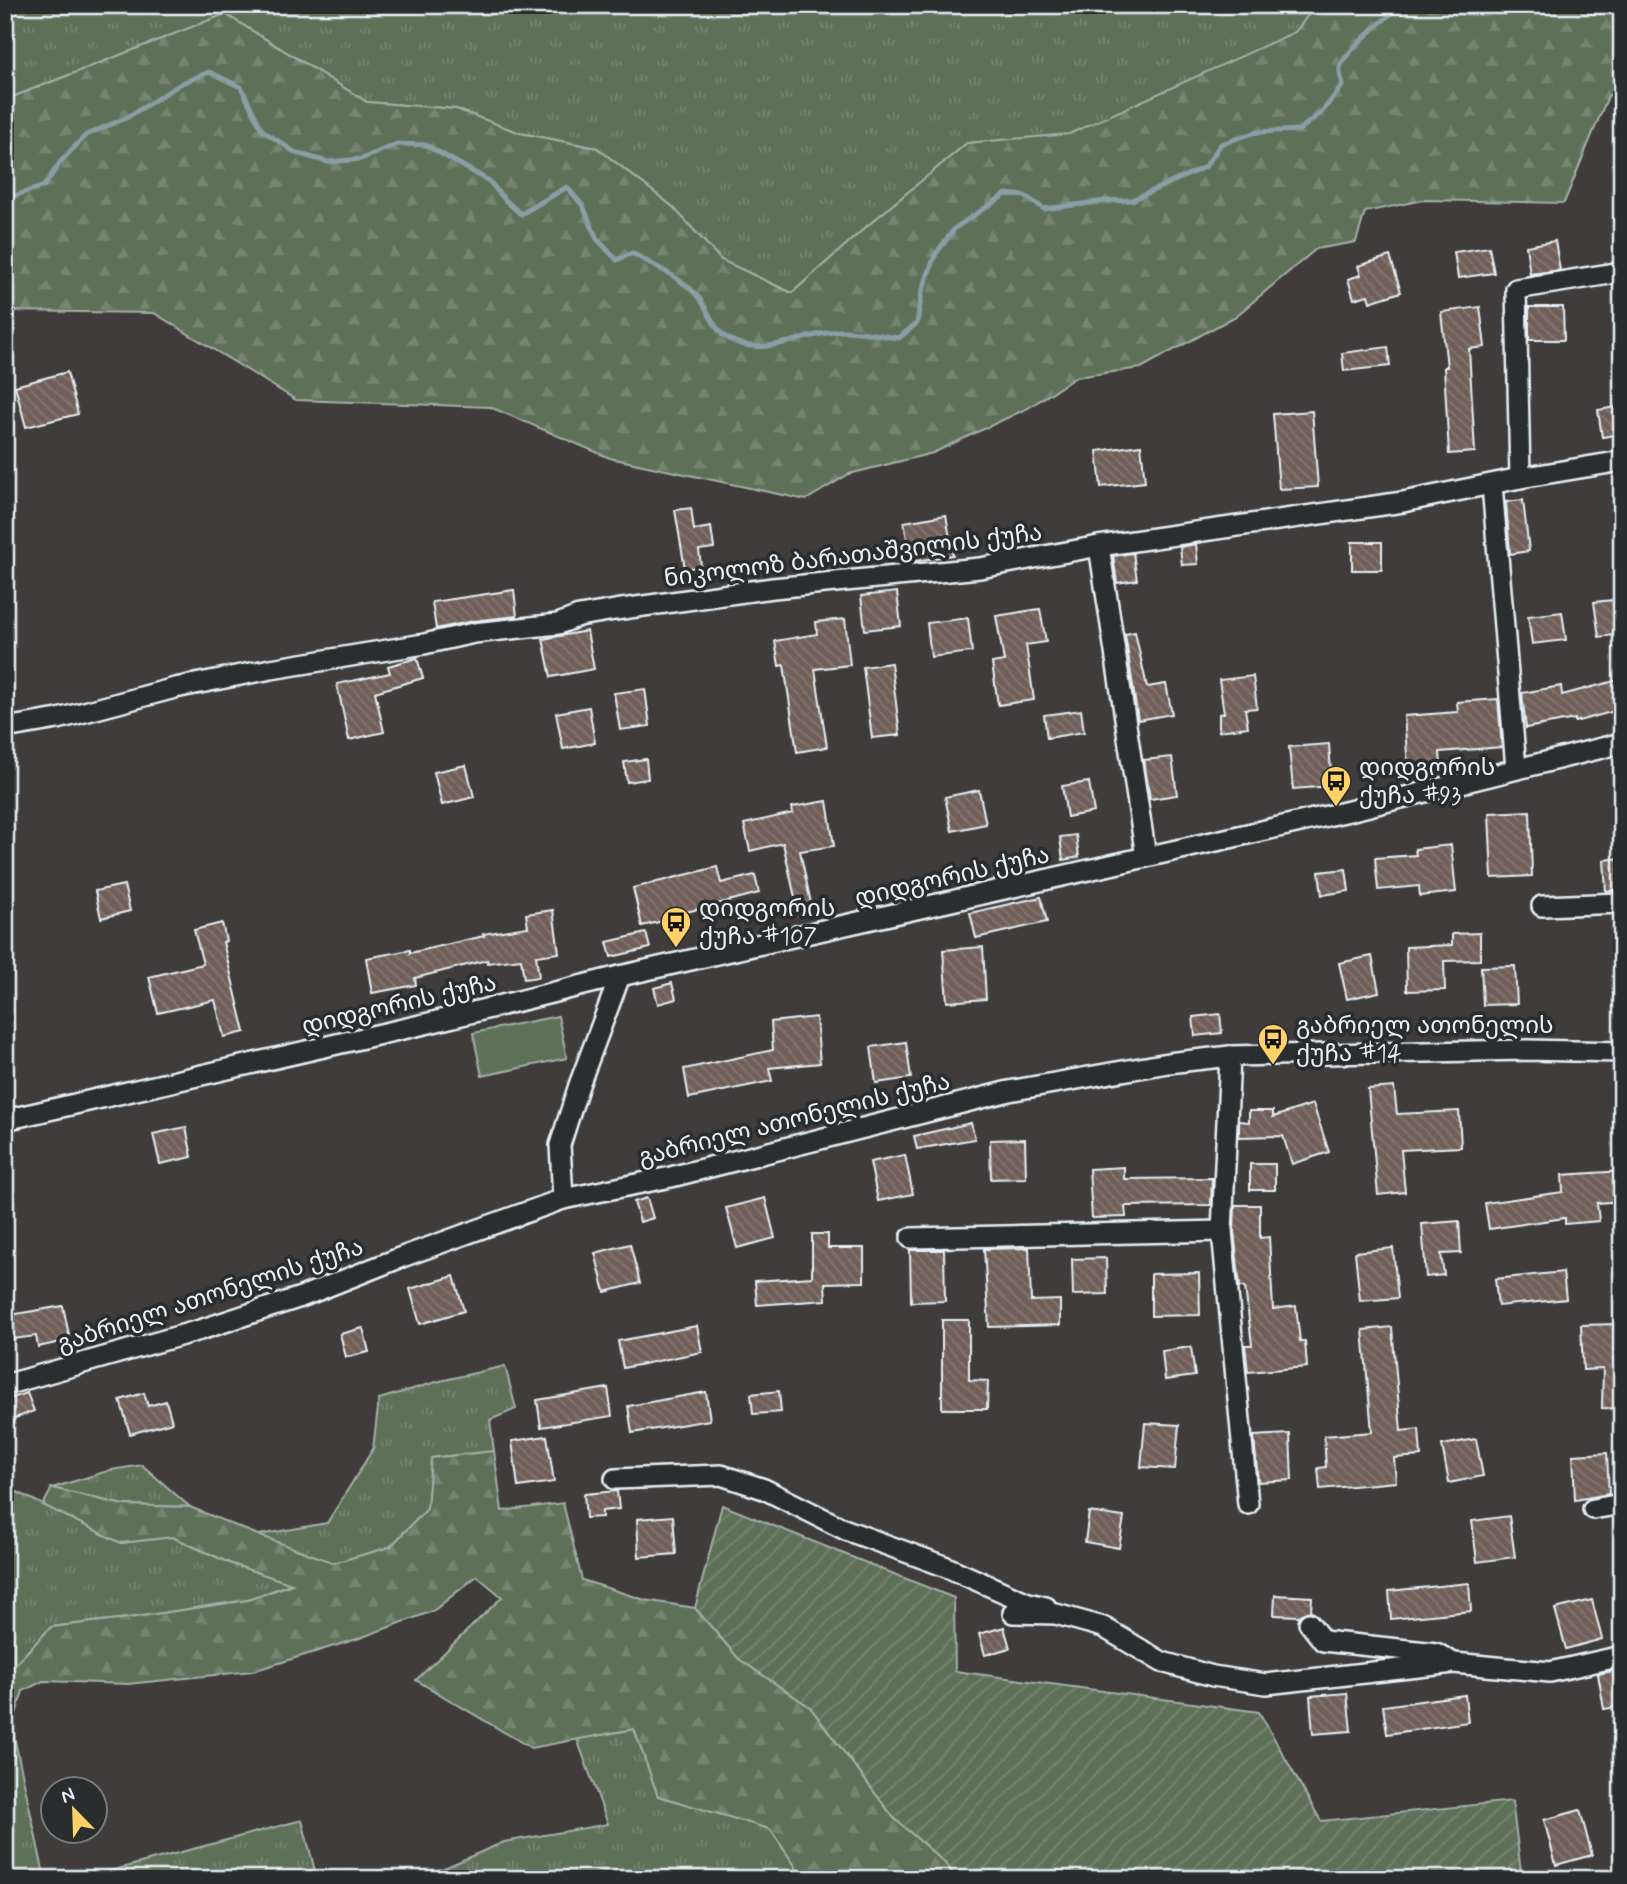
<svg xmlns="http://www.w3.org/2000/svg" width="1627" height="1884" font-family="Mynerve,'Noto Sans Georgian',sans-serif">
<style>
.grass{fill:url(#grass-tufts);stroke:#a4b0a8;stroke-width:2}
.forest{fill:url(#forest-firs);stroke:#a4b0a8;stroke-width:2}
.garden{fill:url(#garden-furrows);stroke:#a4b0a8;stroke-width:2}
.pitch{fill:#5f7059;stroke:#a4b0a8;stroke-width:2}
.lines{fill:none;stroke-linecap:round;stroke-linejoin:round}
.stream{stroke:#899ea5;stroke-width:5}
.building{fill:url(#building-back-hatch);stroke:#e8f1f8;stroke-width:2}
.minor-casing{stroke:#e8f1f8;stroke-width:24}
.minor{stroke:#2a2d2e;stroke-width:19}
.labels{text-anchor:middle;stroke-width:7;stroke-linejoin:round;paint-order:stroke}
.street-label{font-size:24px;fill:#e8f1f8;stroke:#2a2d2e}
.poi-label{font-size:24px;fill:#e8f1f8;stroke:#2a2d2e;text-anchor:start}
</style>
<defs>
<pattern id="grass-tufts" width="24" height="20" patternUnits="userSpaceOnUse" patternTransform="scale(1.75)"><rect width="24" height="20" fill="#5f7059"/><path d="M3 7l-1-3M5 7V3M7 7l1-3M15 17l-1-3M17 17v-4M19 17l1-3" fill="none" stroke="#768572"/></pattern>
<pattern id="forest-firs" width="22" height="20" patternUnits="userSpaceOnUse" patternTransform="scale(1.75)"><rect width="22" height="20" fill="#5f7059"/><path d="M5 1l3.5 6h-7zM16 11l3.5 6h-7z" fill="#768572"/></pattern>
<pattern id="garden-furrows" width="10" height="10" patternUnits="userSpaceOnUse" patternTransform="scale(1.75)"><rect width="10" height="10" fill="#5f7059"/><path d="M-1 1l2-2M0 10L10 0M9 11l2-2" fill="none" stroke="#768572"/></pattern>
<pattern id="building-back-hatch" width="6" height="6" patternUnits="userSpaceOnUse" patternTransform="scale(1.75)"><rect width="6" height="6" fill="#705f58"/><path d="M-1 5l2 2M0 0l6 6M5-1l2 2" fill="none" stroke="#847671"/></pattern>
</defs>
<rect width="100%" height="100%" fill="#3f3c3b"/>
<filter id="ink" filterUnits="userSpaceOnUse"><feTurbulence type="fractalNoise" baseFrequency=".0143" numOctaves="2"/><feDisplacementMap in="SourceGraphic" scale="14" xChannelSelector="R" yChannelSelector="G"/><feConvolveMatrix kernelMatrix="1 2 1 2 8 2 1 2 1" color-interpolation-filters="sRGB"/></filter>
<g filter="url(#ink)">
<g class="grass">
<polygon points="5,5 1316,5 1296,32 1069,135 967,143 866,227 792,293 721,260 673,207 597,148 520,133 456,109 367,102 225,14 5,100"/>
<polygon points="505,1366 516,1409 490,1420 494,1451 432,1458 427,1509 390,1547 334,1563 258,1535 327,1523 373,1449 379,1399 436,1382"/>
<polygon points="142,1465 190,1507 123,1505 52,1488 111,1470"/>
<polygon points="5,1486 121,1543 172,1537 232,1564 293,1583 248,1600 136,1617 51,1627 5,1675"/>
<polygon points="5,1713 12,1727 45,1879 5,1879"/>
<polygon points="635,1729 658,1796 770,1829 796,1867 795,1879 419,1879 504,1842 608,1824 577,1739"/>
<polygon points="302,1820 317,1879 80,1879"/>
</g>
<g class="forest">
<polygon points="1316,5 1622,5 1622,90 1608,96 1564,203 1423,200 1365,212 1356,242 1316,249 1236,316 1141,368 1076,377 1028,408 933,453 849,474 806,500 610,458 490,407 296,400 154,313 5,311 5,100 225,14 367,102 456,109 520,133 597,148 673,207 721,260 792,293 866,227 967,143 1069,134 1295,32"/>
<polygon points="494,1451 502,1511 563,1503 582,1580 645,1600 695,1608 739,1659 810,1707 894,1818 944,1862 958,1879 795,1879 796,1867 770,1829 658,1796 634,1729 531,1748 416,1680 502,1597 477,1576 433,1611 357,1639 253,1671 128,1684 43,1681 23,1691 12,1727 5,1713 5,1675 51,1627 136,1617 248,1600 292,1584 232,1564 173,1537 121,1543 43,1505 52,1488 123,1505 190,1507 258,1535 334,1563 390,1547 427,1509 431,1458"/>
</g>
<polygon class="garden" points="722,1505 954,1598 955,1671 1259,1712 1321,1821 1512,1801 1522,1879 958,1879 944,1862 894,1818 810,1707 739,1659 695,1608"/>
<polygon class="pitch" points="558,1016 567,1058 482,1076 473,1033"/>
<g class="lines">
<path class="stream" d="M5,195H17L44,186L62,160L86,135L126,118L182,83L209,72L241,87L262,130L296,153L328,162L361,159L397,144L426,145L489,181L505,200L521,214L567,187L583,206L597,239L617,260L632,253C654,266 683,278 699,298C710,312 714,332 731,340C763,358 805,333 841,331C859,330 881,336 899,338L917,323L922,292L935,255L955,228L1006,194L1025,196L1044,209L1106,201L1132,200L1205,167L1221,144L1256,132L1299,130L1321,113L1343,85C1342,80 1339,73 1340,68C1341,55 1391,13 1403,5"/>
</g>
<g class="building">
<polygon points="1555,241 1560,270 1530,274 1526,246"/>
<polygon points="1489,247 1494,273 1458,278 1454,252"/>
<polygon points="1390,256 1401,292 1370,302 1368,295 1354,299 1348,279 1361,275 1358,266"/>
<polygon points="1480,307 1485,347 1469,349 1475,452 1449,454 1444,367 1447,367 1441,312"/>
<polygon points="1529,307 1563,307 1564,340 1529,340"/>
<polygon points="1388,347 1390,366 1344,371 1342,353"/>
<polygon points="67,372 78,414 26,427 15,386"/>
<polygon points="1622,406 1622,434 1602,437 1598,410"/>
<polygon points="1312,411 1318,487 1279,489 1273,414"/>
<polygon points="1141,445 1145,482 1101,487 1097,451"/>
<polygon points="1523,500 1529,551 1510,554 1506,502"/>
<polygon points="691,508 694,530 711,527 714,548 699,550 701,566 685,569 675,510"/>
<polygon points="946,515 953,555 911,562 904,522"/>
<polygon points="1013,534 1015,549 998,552 996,536"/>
<rect x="1352" y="542" width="30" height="28"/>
<polygon points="1196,544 1198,564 1182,565 1180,547"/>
<polygon points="1133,553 1137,580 1117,583 1113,556"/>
<polygon points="514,590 517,616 473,621 436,629 432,602"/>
<polygon points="897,592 901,626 865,630 861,596"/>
<polygon points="1622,599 1622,634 1599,637 1594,602"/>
<polygon points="1040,609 1046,642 1026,645 1034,700 998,705 992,663 1004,661 996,616"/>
<polygon points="1562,612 1566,640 1532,644 1528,616"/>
<polygon points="968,618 972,652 931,657 927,623"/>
<polygon points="845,619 850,665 815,669 827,747 797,752 784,665 779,666 775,641 817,634 816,622"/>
<polygon points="587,631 594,669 551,677 543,639"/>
<polygon points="1135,632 1147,687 1166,684 1172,714 1138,720 1125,634"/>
<polygon points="417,658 423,678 375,692 384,732 349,740 337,684 390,673 388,666"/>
<polygon points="891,663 900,735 872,738 863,667"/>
<polygon points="1253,676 1257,708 1245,709 1248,727 1219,731 1219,714 1224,713 1219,680"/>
<polygon points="1622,679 1622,709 1575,722 1575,719 1526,728 1522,693 1561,686 1562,695"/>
<polygon points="645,689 650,726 620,730 614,693"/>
<polygon points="1498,699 1502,747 1440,752 1441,765 1408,767 1404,716 1458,712 1457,702"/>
<polygon points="589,707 595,743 563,749 556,713"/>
<polygon points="1081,710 1084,732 1047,738 1044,715"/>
<polygon points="1329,744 1332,786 1293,789 1289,747"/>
<polygon points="1172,757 1177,795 1150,799 1144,760"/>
<polygon points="646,759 648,779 627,782 624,762"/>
<polygon points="466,765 474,797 442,805 434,772"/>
<polygon points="1089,782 1094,812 1067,817 1062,786"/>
<polygon points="979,790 986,824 952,831 945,797"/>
<polygon points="827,801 834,846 800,851 813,913 799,916 783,843 750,851 744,824 793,813 792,807"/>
<polygon points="1530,811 1532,876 1492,878 1489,813"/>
<polygon points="1076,835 1079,857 1063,860 1060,837"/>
<polygon points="1451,845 1456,892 1420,896 1419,886 1378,890 1375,858 1416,855 1415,849"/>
<polygon points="1622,858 1622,889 1606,891 1604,860"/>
<polygon points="717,867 721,883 755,875 759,893 675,915 676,918 642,926 633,888"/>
<polygon points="1346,869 1349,891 1322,895 1319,872"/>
<polygon points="124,885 130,911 101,918 95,891"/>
<polygon points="1041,897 1047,922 976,938 970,913"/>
<polygon points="553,910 559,953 536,956 539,977 524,979 521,959 488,963 487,960 415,978 416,985 372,993 366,958 410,950 410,953 484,936 483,934 528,927 526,914"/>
<polygon points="222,923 226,941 223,942 245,1032 224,1037 215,1000 158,1013 149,977 203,964 194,930"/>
<polygon points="646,933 650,948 611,957 607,942"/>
<polygon points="1480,933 1480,960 1444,961 1445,990 1407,991 1406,947 1452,945 1452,934"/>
<polygon points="983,947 986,999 947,1002 943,950"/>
<polygon points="1372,956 1379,992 1347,999 1339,963"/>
<polygon points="1515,966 1517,1004 1483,1005 1481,967"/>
<polygon points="672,983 676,999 658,1004 654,988"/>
<polygon points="1220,1014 1222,1033 1195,1036 1193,1017"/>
<polygon points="816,1017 820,1063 769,1068 772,1081 689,1098 684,1069 773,1050 771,1022"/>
<polygon points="906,1042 911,1078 876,1083 871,1047"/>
<polygon points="1394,1087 1397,1114 1459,1111 1461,1147 1401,1150 1405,1192 1378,1195 1368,1089"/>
<polygon points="1313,1104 1329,1152 1292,1164 1283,1136 1239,1137 1239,1121 1249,1122 1249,1111 1273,1111 1273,1117"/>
<polygon points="971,1123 975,1139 917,1149 914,1136"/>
<polygon points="186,1127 192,1157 160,1164 153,1134"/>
<polygon points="1025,1139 1026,1178 991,1179 990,1140"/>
<polygon points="905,1155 913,1194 878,1201 870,1162"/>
<rect x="1250" y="1164" width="25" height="26"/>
<polygon points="1124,1167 1124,1179 1212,1178 1211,1205 1125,1206 1126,1217 1092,1218 1089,1169"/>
<polygon points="1622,1171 1622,1201 1597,1203 1599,1221 1565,1224 1565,1218 1489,1229 1485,1203 1563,1192 1562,1175"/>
<polygon points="647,1198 653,1218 640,1222 634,1202"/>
<polygon points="765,1198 775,1238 737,1248 726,1208"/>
<polygon points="1235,1205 1260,1205 1260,1238 1269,1237 1273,1309 1296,1306 1300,1341 1305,1341 1307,1367 1248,1372 1245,1345 1252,1345 1245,1287 1240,1287 1234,1231"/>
<polygon points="1459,1221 1461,1253 1441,1254 1444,1275 1426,1277 1422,1224"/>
<polygon points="812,1234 828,1234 828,1248 864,1248 864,1282 825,1283 826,1300 757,1305 755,1281 812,1277"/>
<polygon points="630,1244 640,1283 605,1292 595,1253"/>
<polygon points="1029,1248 1031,1301 1060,1300 1060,1325 989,1327 984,1249"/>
<polygon points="1393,1248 1398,1298 1360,1301 1355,1252"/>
<polygon points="910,1250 944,1250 945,1301 911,1302"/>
<polygon points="1106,1258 1107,1294 1073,1295 1072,1259"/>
<polygon points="1563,1272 1566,1299 1498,1306 1495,1279"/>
<polygon points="1199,1273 1200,1315 1151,1316 1151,1274"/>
<polygon points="454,1276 464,1311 420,1324 410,1289"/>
<polygon points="63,1306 70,1340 38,1347 36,1336 13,1339 10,1315"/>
<polygon points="942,1320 969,1320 969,1380 988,1381 987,1409 942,1409"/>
<polygon points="1616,1324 1618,1376 1622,1376 1622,1409 1602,1408 1603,1369 1583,1370 1581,1325"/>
<polygon points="697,1326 702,1352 623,1368 618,1341"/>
<polygon points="1392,1327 1401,1431 1419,1429 1421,1456 1394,1458 1396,1482 1320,1489 1318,1468 1326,1467 1324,1436 1372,1432 1363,1330"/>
<polygon points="363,1328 369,1352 346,1357 340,1334"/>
<polygon points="1191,1347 1195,1376 1165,1380 1162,1351"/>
<polygon points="608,1388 612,1416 541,1427 537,1400"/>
<polygon points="779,1391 781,1412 753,1414 751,1394"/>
<polygon points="706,1392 710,1420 632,1433 628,1406"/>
<polygon points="27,1393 34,1411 10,1420 5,1400"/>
<polygon points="144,1393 148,1406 166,1401 172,1422 130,1434 120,1400"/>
<polygon points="1145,1423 1179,1425 1175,1469 1141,1467"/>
<polygon points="1290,1434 1292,1480 1258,1482 1254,1436"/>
<polygon points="547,1436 554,1482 518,1487 512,1441"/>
<polygon points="1476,1439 1483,1476 1449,1483 1442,1445"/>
<polygon points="1607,1453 1609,1494 1575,1500 1573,1455"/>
<polygon points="617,1491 619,1509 602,1511 602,1517 586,1518 584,1494"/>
<polygon points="1089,1512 1124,1517 1119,1548 1085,1542"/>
<polygon points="673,1516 676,1554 639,1557 637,1519"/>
<polygon points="1509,1516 1515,1557 1477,1562 1472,1521"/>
<polygon points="1469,1583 1471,1611 1391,1619 1389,1591"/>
<polygon points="1275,1595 1312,1597 1311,1611 1299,1616 1274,1615"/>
<polygon points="1592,1600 1602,1639 1566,1649 1555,1609"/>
<polygon points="1004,1627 1010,1648 985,1655 979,1634"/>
<polygon points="1622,1669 1622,1706 1604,1709 1598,1674"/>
<polygon points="1347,1693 1351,1731 1313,1734 1310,1696"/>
<polygon points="1465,1695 1468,1722 1387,1734 1383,1706"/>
<polygon points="1580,1810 1592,1855 1556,1865 1544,1820"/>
</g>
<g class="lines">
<g class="minor-casing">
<g id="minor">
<polyline points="1520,478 1516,289 1622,272"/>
<polyline points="1492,485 1516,768"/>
<polyline points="1099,546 1146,857"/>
<polyline points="5,728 58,719 175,688 271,669 424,644 474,633 558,624 579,616 615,610 773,588 980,568 1099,546 1403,502 1520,478 1622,461"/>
<polyline points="1542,906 1622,903"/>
<polyline points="1230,1056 1222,1231 1248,1504"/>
<polyline points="5,1120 429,1023 620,976 1349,811 1622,743"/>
<polyline points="563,1199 560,1145 579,1085 620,976"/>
<polyline points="911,1238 1222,1231"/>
<polyline points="5,1385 200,1330 301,1297 402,1257 563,1199 671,1177 1009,1091 1168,1063 1230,1056 1526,1050 1622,1052"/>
<polyline points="615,1479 721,1475 764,1489 846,1530 944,1566 1028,1603 1046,1607"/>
<polyline points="1593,1509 1622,1504"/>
<polyline points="1013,1613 1056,1614 1103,1627 1162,1662 1213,1676 1266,1684 1454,1663 1550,1672 1622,1656"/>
<polyline points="1309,1623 1323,1641 1436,1653 1450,1661"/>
</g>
</g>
<use href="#minor" class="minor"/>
</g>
</g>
<defs>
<g id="bus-pin" transform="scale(1.575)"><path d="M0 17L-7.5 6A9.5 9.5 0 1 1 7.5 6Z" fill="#ffd166" stroke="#2a2d2e"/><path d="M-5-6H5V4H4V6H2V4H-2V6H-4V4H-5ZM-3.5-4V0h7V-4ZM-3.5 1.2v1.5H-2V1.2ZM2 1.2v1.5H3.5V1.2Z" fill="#111"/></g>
</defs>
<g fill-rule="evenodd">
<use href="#bus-pin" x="1336" y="781"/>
<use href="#bus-pin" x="676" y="922"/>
<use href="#bus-pin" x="1273" y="1039"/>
</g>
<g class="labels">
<g class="street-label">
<text transform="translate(853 555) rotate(-7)" y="8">ნიკოლოზ ბარათაშვილის ქუჩა</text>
<text transform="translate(952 876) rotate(-13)" y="8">დიდგორის ქუჩა</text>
<text transform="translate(399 1004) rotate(-13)" y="8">დიდგორის ქუჩა</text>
<text transform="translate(794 1119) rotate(-14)" y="8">გაბრიელ ათონელის ქუჩა</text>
<text transform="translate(210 1295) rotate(-18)" y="8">გაბრიელ ათონელის ქუჩა</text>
</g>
<g class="poi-label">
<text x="1359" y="775">დიდგორის<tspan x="1359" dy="28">ქუჩა #93</tspan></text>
<text x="699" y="916">დიდგორის<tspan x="699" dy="28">ქუჩა #107</tspan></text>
<text x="1296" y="1033">გაბრიელ ათონელის<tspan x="1296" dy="28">ქუჩა #14</tspan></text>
</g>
</g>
<rect width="1627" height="1884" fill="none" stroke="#2a2d2e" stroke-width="28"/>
<rect x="14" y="14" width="1599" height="1856" fill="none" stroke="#e8f1f8" stroke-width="2.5" filter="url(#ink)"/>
<g transform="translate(74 1810) rotate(337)"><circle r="33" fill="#2a2d2e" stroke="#767b7f" stroke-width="2"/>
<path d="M0-5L12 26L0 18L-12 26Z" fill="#ffd166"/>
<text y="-10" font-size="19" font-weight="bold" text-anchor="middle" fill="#e8f1f8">N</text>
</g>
</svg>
